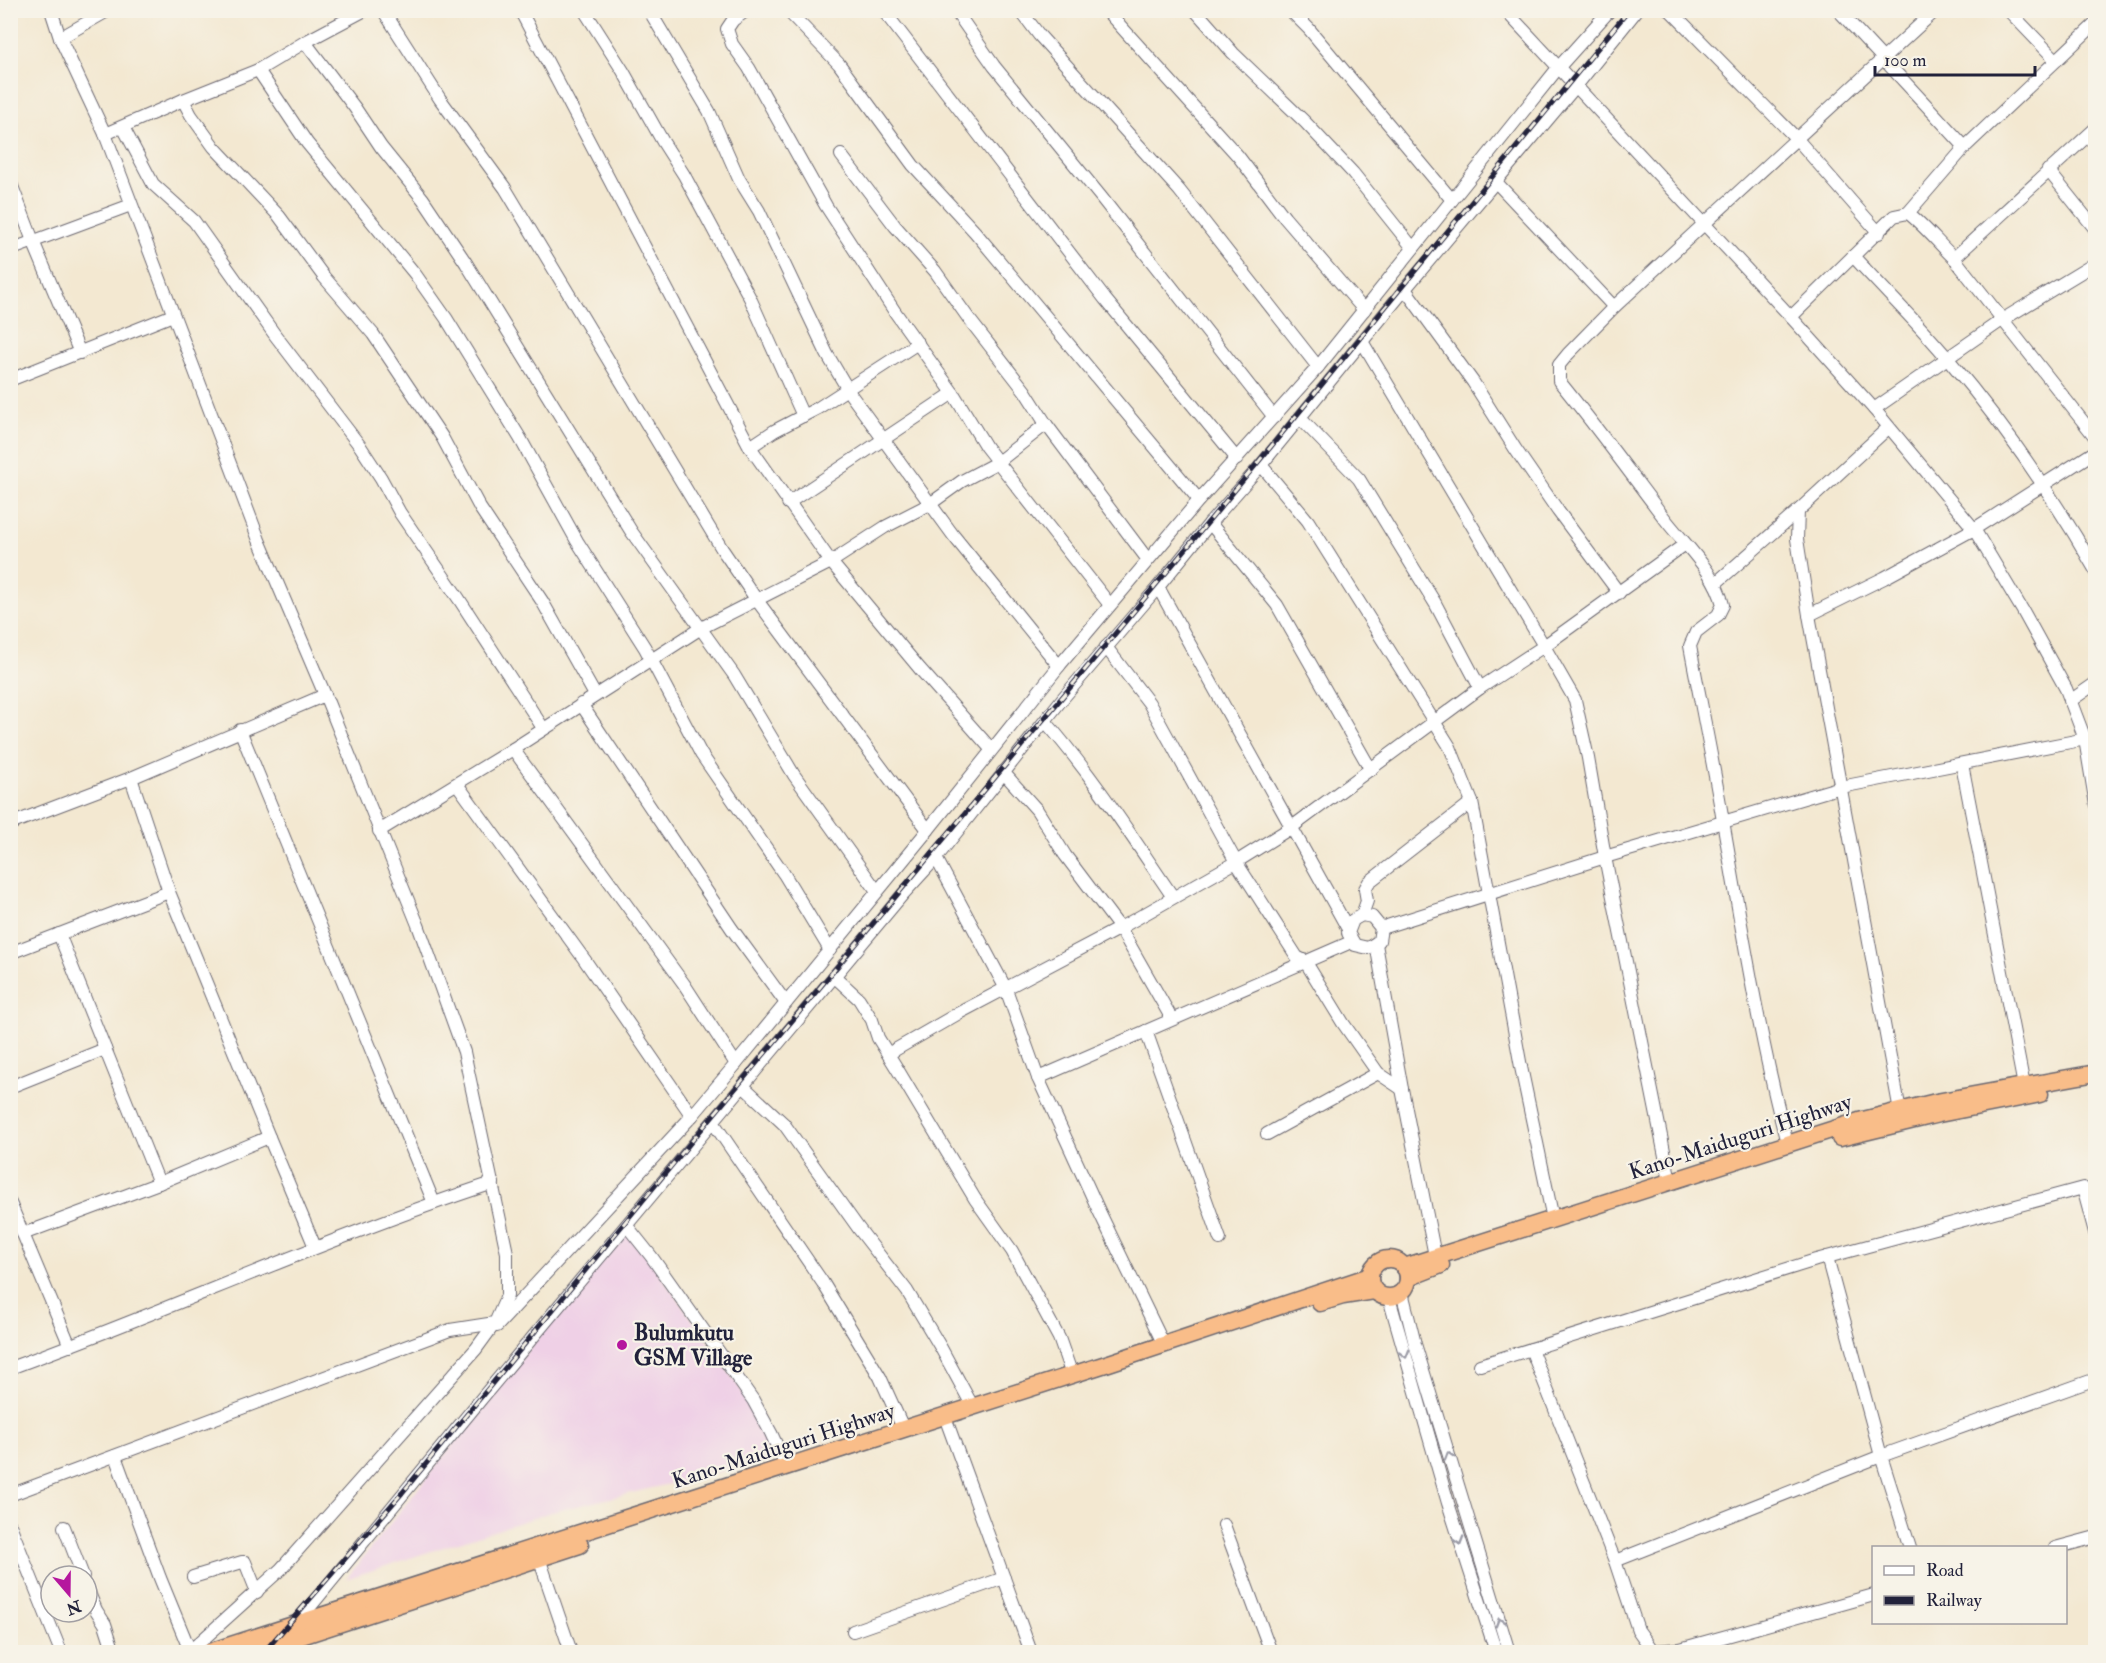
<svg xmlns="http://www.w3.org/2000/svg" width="2106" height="1663" font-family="'IM FELL Double Pica',serif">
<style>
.built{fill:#efd0e6}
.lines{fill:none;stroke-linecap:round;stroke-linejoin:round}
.minor-casing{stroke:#6b6770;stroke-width:14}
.highway-casing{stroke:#6b6770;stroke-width:19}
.minor{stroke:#fff;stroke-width:12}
.highway{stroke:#f9bd89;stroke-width:16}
.rail-casing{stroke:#22223b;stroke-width:5}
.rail{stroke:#f7f3e8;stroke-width:3;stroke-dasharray:9;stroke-linecap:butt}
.oneway{stroke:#9c9ca7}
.poi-dot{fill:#b5179e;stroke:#f7f3e8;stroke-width:2}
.labels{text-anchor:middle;stroke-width:4.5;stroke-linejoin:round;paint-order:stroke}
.street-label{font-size:22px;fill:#22223b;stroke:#f7f3e8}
.poi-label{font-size:22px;font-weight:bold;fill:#22223b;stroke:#f7f3e8;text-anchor:start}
</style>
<rect width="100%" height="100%" fill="#f7f3e8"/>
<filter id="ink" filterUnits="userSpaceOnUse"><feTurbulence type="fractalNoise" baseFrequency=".0167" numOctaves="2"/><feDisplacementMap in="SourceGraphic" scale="12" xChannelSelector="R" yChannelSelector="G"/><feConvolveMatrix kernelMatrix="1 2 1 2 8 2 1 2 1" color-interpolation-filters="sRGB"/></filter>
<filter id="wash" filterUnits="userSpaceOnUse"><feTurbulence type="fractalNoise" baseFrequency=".008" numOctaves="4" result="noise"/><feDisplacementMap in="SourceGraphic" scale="24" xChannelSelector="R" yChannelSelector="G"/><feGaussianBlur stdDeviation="1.35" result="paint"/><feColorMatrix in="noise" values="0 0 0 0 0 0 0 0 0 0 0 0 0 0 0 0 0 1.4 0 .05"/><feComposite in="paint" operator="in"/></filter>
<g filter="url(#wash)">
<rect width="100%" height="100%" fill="#f3e8d1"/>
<polygon class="built" points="627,1226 771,1433 760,1462 548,1513 346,1579"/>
</g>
<g filter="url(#ink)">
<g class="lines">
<g class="minor-casing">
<g id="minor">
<polyline points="51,10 60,38 105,134 259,540 325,695 418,925 464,1052 507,1253 507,1296 495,1323 476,1349 281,1569 189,1652"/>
<polyline points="383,10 440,99 505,188 722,549 756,599 928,830"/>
<polyline points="520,10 750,447 831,562 920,669 991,749"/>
<polyline points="584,10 623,71 663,142 684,175 750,298 803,416"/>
<polyline points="649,10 709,111 739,179 759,211 827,354 851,395 953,535 1059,666"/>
<polyline points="747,10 733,20 727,29 732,44 749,68 826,206 895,312 953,393 986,447 1110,605"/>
<polyline points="787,10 839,64 913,165 975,232 1199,500"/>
<polyline points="883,10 1105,299 1237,459"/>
<polyline points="955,10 994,66 1101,197 1274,417"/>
<polyline points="1020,10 1039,35 1179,190 1318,367"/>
<polyline points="1106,10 1238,156 1285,218 1364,310"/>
<polyline points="1195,10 1233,53 1305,122 1353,173 1413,248"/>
<polyline points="1290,10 1309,29 1452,200"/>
<polyline points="1505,10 1791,317 1874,409 1974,529 2023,611 2066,689 2085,739 2096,805"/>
<polyline points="1670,10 1796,138 1879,233"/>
<polyline points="1838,10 1965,147"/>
<polyline points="2008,10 2056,60"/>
<polyline points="60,38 109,10"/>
<polyline points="305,42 355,108 381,147 423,199 466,263 631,531 734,675 794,775 877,891"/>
<polyline points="258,70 307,143 415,274 446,318 520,438 577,541 645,648 701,754 784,874 830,950"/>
<polyline points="183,100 191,115 214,147 279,216 324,277 373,334 442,437 480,508 542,601 595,695"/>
<polyline points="123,127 153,184 194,221 275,335 360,446 381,478 400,513 459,599 543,728"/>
<polyline points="105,134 183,100 258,70 305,42 365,10"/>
<polyline points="841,155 895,226 935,271 969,319 1025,391 1046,424 1148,560"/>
<polyline points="2048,170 2096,230"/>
<polyline points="10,181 33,241 80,353"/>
<polyline points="1495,181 1614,307"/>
<path d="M1908,213C1923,224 1940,245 1954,258L2096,438"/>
<polyline points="10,250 131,205"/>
<path d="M1853,256C1885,291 1919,324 1949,360C2004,425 2054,497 2096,571"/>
<polyline points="1954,258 2096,128"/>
<polyline points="1405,289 1473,382 1516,450 1558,511 1619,593"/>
<polyline points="1791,317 1894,216 1908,213 1965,147 2096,23"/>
<polyline points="1363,343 1544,646 1575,700 1588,758 1605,857 1670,1181"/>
<polyline points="10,380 173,315"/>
<polyline points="1874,409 2002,320 2096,263"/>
<polyline points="1300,418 1359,479 1435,603 1480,688"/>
<polyline points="750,447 774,431 818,408 918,343"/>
<polyline points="1261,465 1308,521 1450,747 1472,802 1521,1067 1553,1219"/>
<polyline points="788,503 953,393"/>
<polyline points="1798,511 1797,539 1809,615 1900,1111"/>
<polyline points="1210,523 1277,605 1371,770"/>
<polyline points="1716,583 1798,511 1888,428"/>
<polyline points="1158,587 1348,929"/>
<polyline points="1809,615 1884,578 1974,529 2096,451"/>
<polyline points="1106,647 1149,703 1236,862 1297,957 1305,961 1343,1023 1378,1073 1402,1089"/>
<polyline points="2070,701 2096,683"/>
<polyline points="581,704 732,929 786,1003"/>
<path d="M1045,721C1093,776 1132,837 1173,897"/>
<polyline points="240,730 434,1203"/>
<polyline points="513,749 684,984 736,1064"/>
<polyline points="1962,764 2024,1086"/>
<polyline points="1003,772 1037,810 1065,855 1120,928 1172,1019"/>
<polyline points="131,778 169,892 269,1137 315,1247"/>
<polyline points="457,784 584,959 692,1116"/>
<polyline points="10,824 131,778 325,695"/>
<polyline points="379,831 513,749 701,628 831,562 885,527 930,504 962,481 998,462 1046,424"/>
<polyline points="936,858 1006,989 1038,1078 1099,1211 1164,1345"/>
<polyline points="1362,915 1372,917 1381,928 1379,941 1368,948 1355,945 1348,933 1353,920 1362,915 1367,901 1365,889 1369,882 1472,802"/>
<polyline points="1381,928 1605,857 1841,787 2096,737"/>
<polyline points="59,934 159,1183"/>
<polyline points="1376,944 1402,1089 1435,1256"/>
<polyline points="10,953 169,892"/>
<polyline points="834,976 859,999 872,1020 878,1038 896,1067 975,1199 1012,1251 1059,1338 1072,1375"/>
<polyline points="1146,1031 1220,1239"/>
<polyline points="888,1054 959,1013 1120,928 1236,862 1292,827 1480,688 1544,646 1684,545"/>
<polyline points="1038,1078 1351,942"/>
<polyline points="743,1086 784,1124 859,1229 907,1291 941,1348 973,1407"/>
<polyline points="10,1087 105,1049"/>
<polyline points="713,1122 823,1283 880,1377 904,1430"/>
<polyline points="1267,1134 1378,1073"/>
<path d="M1787,1143C1759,1037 1742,929 1723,821C1713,762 1701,704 1690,646L1696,632L1718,615L1723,605C1716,573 1685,545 1665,519C1630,473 1596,426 1559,381V365L1568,354L1614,307L1936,10"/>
<polyline points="10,1203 70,1346"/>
<polyline points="627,1226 651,1256 753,1400 771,1433 787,1468"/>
<polyline points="23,1234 159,1183 269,1137"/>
<polyline points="1827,1257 1881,1456 1910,1548"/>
<polyline points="1402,1292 1415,1344 1509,1652"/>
<polyline points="1389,1298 1448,1503 1496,1652"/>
<polyline points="497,1326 692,1116 736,1064 928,830 1059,666 1199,500 1318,367 1558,68 1610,10"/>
<polyline points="1531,1349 1615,1561 1638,1630 1653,1651 1680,1649 1874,1595"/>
<polyline points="1480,1365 1816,1260 2083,1188 2096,1236"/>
<path d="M10,1368C172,1309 329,1237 493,1183"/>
<polyline points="948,1425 1031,1652"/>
<polyline points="115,1456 160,1578 190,1651"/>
<polyline points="10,1495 450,1330 495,1323"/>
<polyline points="10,1525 61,1652"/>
<polyline points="1224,1525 1271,1652"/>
<polyline points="64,1527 83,1576"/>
<polyline points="2055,1548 2096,1537"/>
<polyline points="539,1558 571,1652"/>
<polyline points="1615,1561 1881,1456 2096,1379"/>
<polyline points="193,1577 242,1562 245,1562 257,1592"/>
<polyline points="87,1588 96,1610 105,1624 114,1652"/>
<polyline points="296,1624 482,1398 903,894 936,858 1063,698 1158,587 1210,523 1261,465 1405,289 1576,86 1637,10"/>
<polyline points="853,1631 1004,1578"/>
</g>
</g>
<g class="highway-casing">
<g id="highway">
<polyline points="1840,1138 1939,1114 2040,1094"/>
<circle cx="1389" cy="1278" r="19"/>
<polyline points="1404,1267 1859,1121 1936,1102 2096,1073"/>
<polyline points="1408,1278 1441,1265"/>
<polyline points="1320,1303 1343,1296 1374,1291"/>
<polyline points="209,1652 1109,1363 1370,1276"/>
<polyline points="253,1652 580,1545"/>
</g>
</g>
<use href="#minor" class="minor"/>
<use href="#highway" class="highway"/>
<g class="rail-casing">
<polyline id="rail" points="264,1652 402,1493 705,1125 1255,466 1629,10"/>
</g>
<use href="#rail" class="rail"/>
</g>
<defs><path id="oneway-chevron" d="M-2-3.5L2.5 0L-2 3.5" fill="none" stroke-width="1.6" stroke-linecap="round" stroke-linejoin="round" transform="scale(1.5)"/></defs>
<g class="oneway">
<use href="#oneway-chevron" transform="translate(1405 1354) rotate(74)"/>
<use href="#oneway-chevron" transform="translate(1449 1456) rotate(-107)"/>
<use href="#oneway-chevron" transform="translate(1459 1541) rotate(73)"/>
<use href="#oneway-chevron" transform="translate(1500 1622) rotate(-107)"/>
</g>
</g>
<circle class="poi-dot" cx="622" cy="1345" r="6"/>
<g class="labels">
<g class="street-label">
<text transform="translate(1740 1136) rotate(-18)" y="8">Kano-Maiduguri Highway</text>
<text transform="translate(783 1445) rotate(-18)" y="8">Kano-Maiduguri Highway</text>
</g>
<g class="poi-label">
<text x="634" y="1340">Bulumkutu<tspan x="634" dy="25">GSM Village</tspan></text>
</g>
</g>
<rect width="2106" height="1663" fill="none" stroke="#f7f3e8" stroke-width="36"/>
<rect x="1872" y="1546" width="195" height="78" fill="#f7f3e8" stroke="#a29fa3" stroke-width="1.5"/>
<rect x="1884" y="1566" width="30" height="9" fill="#ffffff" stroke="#a29fa3" stroke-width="1.5"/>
<text x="1926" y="1576" font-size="18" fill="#22223b">Road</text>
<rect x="1884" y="1596" width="30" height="9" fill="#22223b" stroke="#a29fa3" stroke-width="1.5"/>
<text x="1926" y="1606" font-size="18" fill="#22223b">Railway</text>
<g transform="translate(69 1594) rotate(160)"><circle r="28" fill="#f7f3e8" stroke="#a29fa3" stroke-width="1.5"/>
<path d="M0-4.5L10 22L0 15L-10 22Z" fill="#b5179e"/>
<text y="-9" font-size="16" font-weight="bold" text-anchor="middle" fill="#22223b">N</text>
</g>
<path d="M1875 66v9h160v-9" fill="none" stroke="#22223b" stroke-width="3"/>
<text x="1884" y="66" font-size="18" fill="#22223b" stroke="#f7f3e8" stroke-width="4.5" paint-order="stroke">100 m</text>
</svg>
